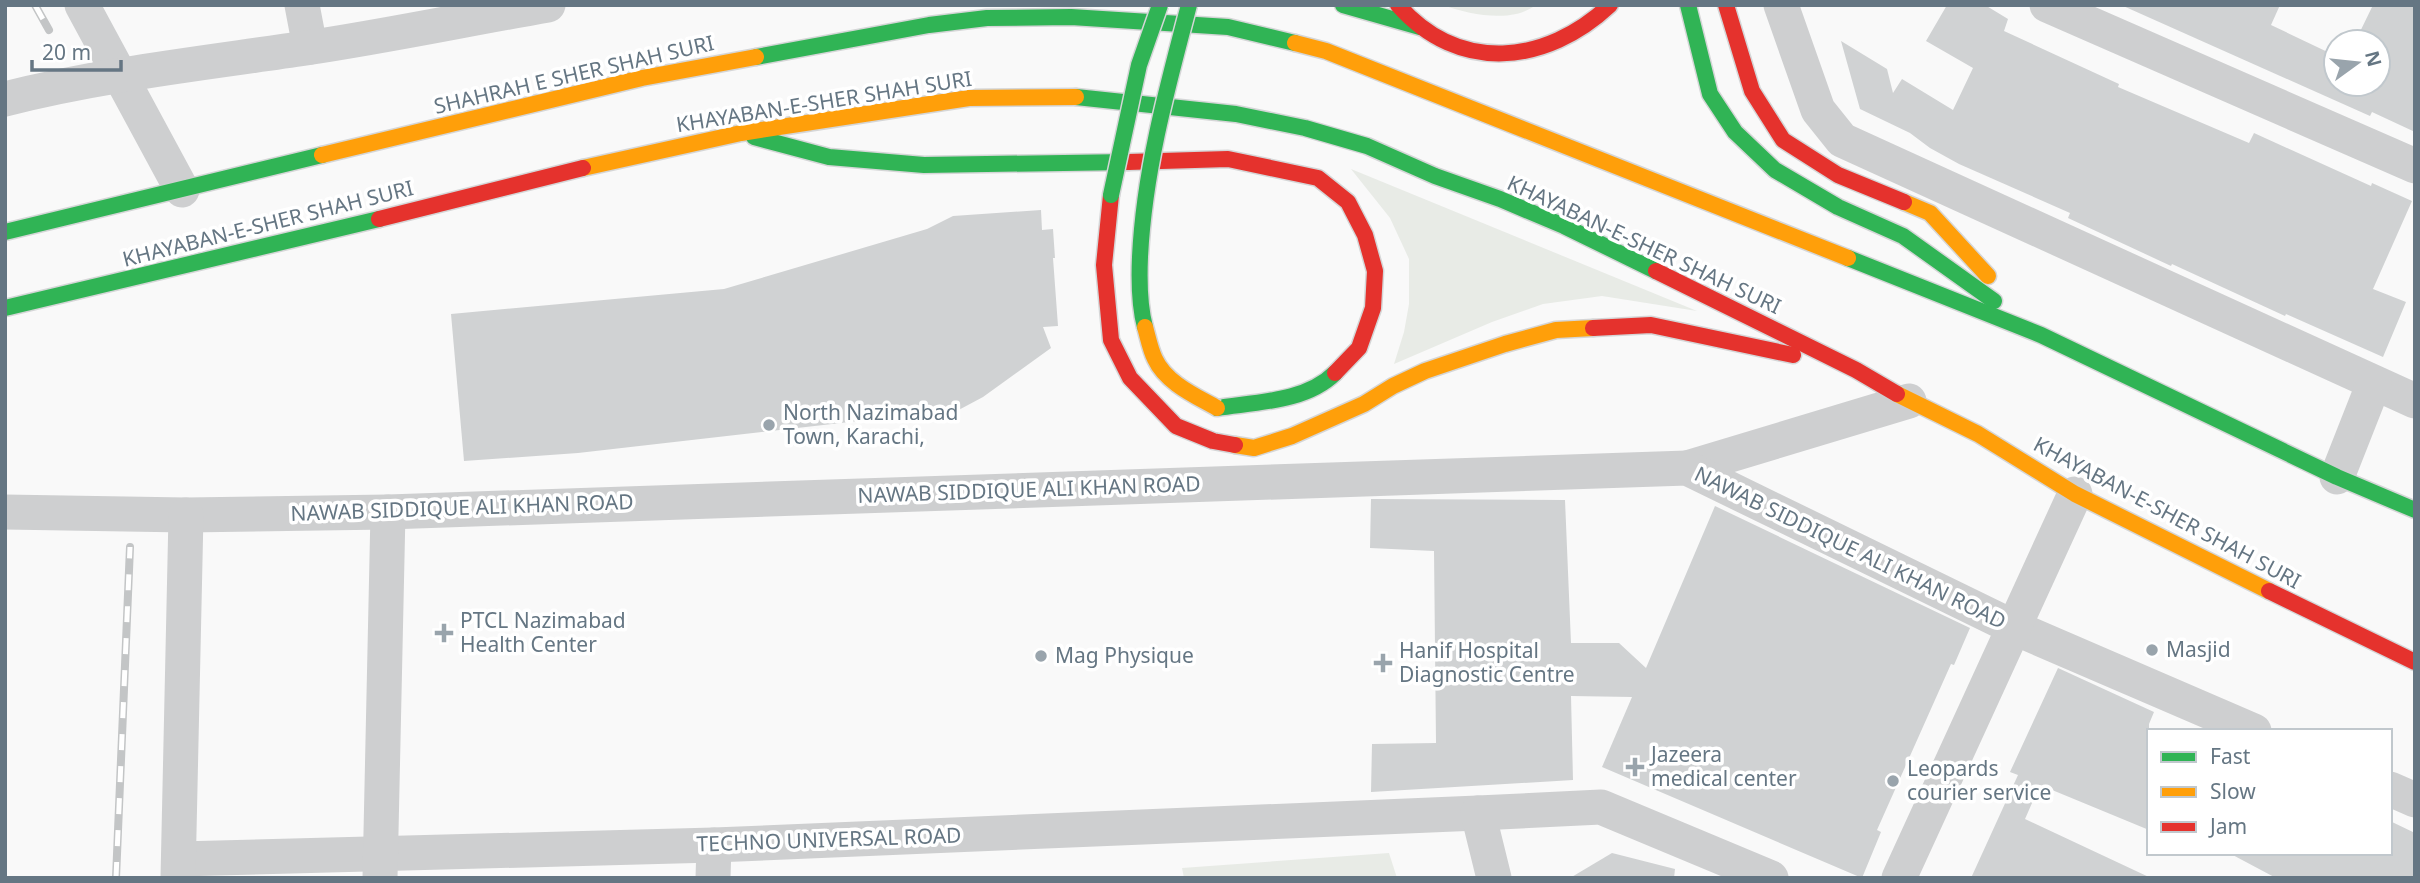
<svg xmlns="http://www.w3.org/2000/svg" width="2420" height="883" font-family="'Noto Sans',sans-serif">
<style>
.green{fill:#e8ebe6}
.building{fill:#d0d2d3}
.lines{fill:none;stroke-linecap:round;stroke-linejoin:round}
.fast-casing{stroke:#d5d6d7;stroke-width:19}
.slow-casing{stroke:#d5d6d7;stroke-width:19}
.jam-casing{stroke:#d5d6d7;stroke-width:19}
.street{stroke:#cecfd0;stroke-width:35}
.fast{stroke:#30b455;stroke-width:16}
.slow{stroke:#ff9f0a;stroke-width:16}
.jam{stroke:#e5322d;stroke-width:16}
.rail-casing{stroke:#c3c5c6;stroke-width:8}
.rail{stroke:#fff;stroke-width:5;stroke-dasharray:16;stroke-linecap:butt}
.fast-bridge-casing{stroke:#d5d6d7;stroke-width:19;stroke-linecap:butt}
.slow-bridge-casing{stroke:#d5d6d7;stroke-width:19;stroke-linecap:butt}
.fast-bridge{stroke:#30b455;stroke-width:16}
.slow-bridge{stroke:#ff9f0a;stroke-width:16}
.poi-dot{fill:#99a4ac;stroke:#fff;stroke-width:2.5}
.labels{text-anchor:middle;stroke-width:7;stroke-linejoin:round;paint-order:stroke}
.street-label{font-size:21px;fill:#657683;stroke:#fff}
.poi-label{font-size:21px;fill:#657683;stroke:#fff;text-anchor:start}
</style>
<rect width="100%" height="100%" fill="#f9f9f9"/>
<g class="green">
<path d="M1443,5H1537C1531,8 1523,13 1516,14C1493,19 1465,13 1443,5Z"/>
<polygon points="1351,169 1697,311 1602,296 1543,304 1492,322 1394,364 1404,332 1409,304 1409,259 1390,218"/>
<polygon points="1389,853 1397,878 1184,878 1182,868"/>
</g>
<g class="building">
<polygon points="1947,5 1985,5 2008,19 2004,31 2119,84 2118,87 2249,143 2254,133 2371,186 2372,183 2412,201 2373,289 2406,302 2383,357 2286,314 2285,316 2172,264 2171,266 2068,218 2070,213 1959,164 1930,148 1910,133 1860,109 1841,41 1887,69 1893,93 1902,79 1953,110 1973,68 1926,41"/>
<polygon points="2121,5 2280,5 2271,25 2336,56 2336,84 2378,84 2378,42 2355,42 2373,5 2415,5 2415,132 2372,112 2370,116"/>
<polygon points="1041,210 1042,230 1053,229 1055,258 1053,258 1058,326 1043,327 1051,348 983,397 953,413 867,420 578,453 464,461 451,314 724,289 927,229 953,216"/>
<polygon points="1371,499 1565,500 1571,643 1619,643 1646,668 1715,506 1970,628 1954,665 1951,664 1877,830 1881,832 1862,878 1602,767 1632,697 1571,696 1573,780 1371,792 1372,744 1436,743 1434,551 1370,548"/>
<polygon points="2058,668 2154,712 2149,724 2149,830 2040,785 2025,819 2151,878 1971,878 2018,775 2010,772"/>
<polygon points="2390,821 2415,833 2415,878 2276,878 2229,853 2390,853"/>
<polygon points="1612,853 1675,869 1674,878 1570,878"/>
</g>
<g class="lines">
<g class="fast-casing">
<g id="fast">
<polyline points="1343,5 1420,27"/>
<polyline points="1688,5 1710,94 1735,132 1775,170 1838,207 1903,236 1994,301"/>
<polyline points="756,57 929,25 987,18 1071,17 1228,27 1295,43"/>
<polyline points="1076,97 1236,114 1305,128 1367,146 1435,176 1500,199 1564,226 1656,271"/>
<polyline points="754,137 829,157 924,165 1128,162"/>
<polyline points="5,232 322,155"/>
<polyline points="1848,258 2041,335 2337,477 2415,510"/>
<polyline points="5,308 379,219"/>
<path d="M1217,408C1256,402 1306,402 1335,373"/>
</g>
</g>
<g class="slow-casing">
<g id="slow">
<polyline points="1295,43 1326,51 1848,258"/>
<polyline points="322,155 642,78 756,57"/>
<polyline points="583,168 741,133 969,98 1076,97"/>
<polyline points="1904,202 1930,213 1988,276"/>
<polyline points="1897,394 1978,434 2075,494 2269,591"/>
<polyline points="1235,445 1254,448 1292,436 1364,404 1393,386 1425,371 1505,344 1556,330 1593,328"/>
</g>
</g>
<g class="jam-casing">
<g id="jam">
<path d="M1398,5C1459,74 1546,65 1610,5"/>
<polyline points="1726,5 1752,91 1783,140 1838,175 1904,202"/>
<polyline points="1128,162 1228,159 1318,178 1348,202 1365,235 1375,271 1373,308 1359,348 1335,373"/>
<polyline points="1111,195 1104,265 1111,340 1130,378 1176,426 1213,441 1235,445"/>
<polyline points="379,219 583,168"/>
<polyline points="1656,271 1856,370 1897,394"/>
<polyline points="1593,328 1651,325 1793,355"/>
<polyline points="2269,591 2415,662"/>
</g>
</g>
<g class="street">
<polyline points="82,5 182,190"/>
<polyline points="302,5 310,47"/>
<polyline points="1781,5 1818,110 1842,140 2415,401"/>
<polyline points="2047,5 2415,166"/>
<path d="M5,99C104,74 205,63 306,48C387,36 467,19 548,5"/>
<polyline points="1687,468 1909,401"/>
<polyline points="2337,477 2374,383"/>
<polyline points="5,512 186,515 388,512 1687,468 2015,628 2254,731"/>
<polyline points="2390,789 2415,800"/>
<polyline points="179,859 714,845 1478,813"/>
<polyline points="178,878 186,515"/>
<polyline points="380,878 388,512"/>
<polyline points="713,878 714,845"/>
<polyline points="1494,878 1478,813 1601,807 1771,878"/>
<polyline points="1899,878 2075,494"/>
</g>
<use href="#fast" class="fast"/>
<use href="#slow" class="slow"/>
<use href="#jam" class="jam"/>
<g class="rail-casing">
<g id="rail">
<polyline points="35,5 49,30"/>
<polyline points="116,878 130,547"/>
</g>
</g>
<use href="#rail" class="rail"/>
<g class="fast-bridge-casing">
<g id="fast-bridge">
<polyline points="1111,195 1139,65 1160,5"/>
<path d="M1145,327C1139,305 1139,280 1140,257C1144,172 1167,88 1189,5"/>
</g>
</g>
<g class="slow-bridge-casing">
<path id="slow-bridge" d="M1145,327C1148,337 1150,349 1155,359C1166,383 1196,396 1217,408"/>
</g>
<use href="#fast-bridge" class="fast-bridge"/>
<use href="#slow-bridge" class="slow-bridge"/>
</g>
<g class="poi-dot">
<circle cx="769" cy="425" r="7"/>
<path d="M440.5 622.5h7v7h7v7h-7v7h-7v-7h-7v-7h7z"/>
<circle cx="2152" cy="650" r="7"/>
<circle cx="1041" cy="656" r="7"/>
<path d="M1379.5 652.5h7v7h7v7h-7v7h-7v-7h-7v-7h7z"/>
<path d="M1631.5 756.5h7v7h7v7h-7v7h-7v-7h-7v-7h7z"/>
<circle cx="1893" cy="781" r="7"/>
</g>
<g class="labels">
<g class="street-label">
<text transform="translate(574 75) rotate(-13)" y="7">SHAHRAH E SHER SHAH SURI</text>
<text transform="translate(824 102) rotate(-9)" y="7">KHAYABAN-E-SHER SHAH SURI</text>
<text transform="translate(268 224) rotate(-14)" y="7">KHAYABAN-E-SHER SHAH SURI</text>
<text transform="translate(1644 245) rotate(25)" y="7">KHAYABAN-E-SHER SHAH SURI</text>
<text transform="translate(1029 490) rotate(-2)" y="7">NAWAB SIDDIQUE ALI KHAN ROAD</text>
<text transform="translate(462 508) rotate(-2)" y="7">NAWAB SIDDIQUE ALI KHAN ROAD</text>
<text transform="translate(2167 513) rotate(28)" y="7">KHAYABAN-E-SHER SHAH SURI</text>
<text transform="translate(1850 548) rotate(26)" y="7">NAWAB SIDDIQUE ALI KHAN ROAD</text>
<text transform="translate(829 840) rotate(-2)" y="7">TECHNO UNIVERSAL ROAD</text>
</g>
<g class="poi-label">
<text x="783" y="420">North Nazimabad<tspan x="783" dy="24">Town, Karachi,</tspan></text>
<text x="460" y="628">PTCL Nazimabad<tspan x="460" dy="24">Health Center</tspan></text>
<text x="2166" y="657">Masjid</text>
<text x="1399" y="658">Hanif Hospital<tspan x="1399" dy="24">Diagnostic Centre</tspan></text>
<text x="1055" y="663">Mag Physique</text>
<text x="1651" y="762">Jazeera<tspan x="1651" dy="24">medical center</tspan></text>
<text x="1907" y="776">Leopards<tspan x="1907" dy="24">courier service</tspan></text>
</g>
</g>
<rect width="2420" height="883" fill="none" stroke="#657683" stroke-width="14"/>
<rect x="2147" y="729" width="245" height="126" fill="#ffffff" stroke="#c1c8cd" stroke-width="2"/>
<rect x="2161" y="752" width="35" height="10" fill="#30b455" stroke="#c1c8cd" stroke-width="2"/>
<text x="2210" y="764" font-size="21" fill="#657683">Fast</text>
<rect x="2161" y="787" width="35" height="10" fill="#ff9f0a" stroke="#c1c8cd" stroke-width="2"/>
<text x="2210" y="799" font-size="21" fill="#657683">Slow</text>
<rect x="2161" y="822" width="35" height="10" fill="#e5322d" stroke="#c1c8cd" stroke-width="2"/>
<text x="2210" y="834" font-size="21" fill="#657683">Jam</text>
<g transform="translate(2357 63) rotate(75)"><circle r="33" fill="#ffffff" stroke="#c1c8cd" stroke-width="2"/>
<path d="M0-5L12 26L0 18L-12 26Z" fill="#99a4ac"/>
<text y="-10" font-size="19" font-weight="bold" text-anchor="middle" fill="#657683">N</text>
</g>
<path d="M32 60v10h89v-10" fill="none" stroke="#657683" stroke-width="3.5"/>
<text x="42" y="60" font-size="21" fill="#657683" stroke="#ffffff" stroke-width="5" paint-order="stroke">20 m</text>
</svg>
